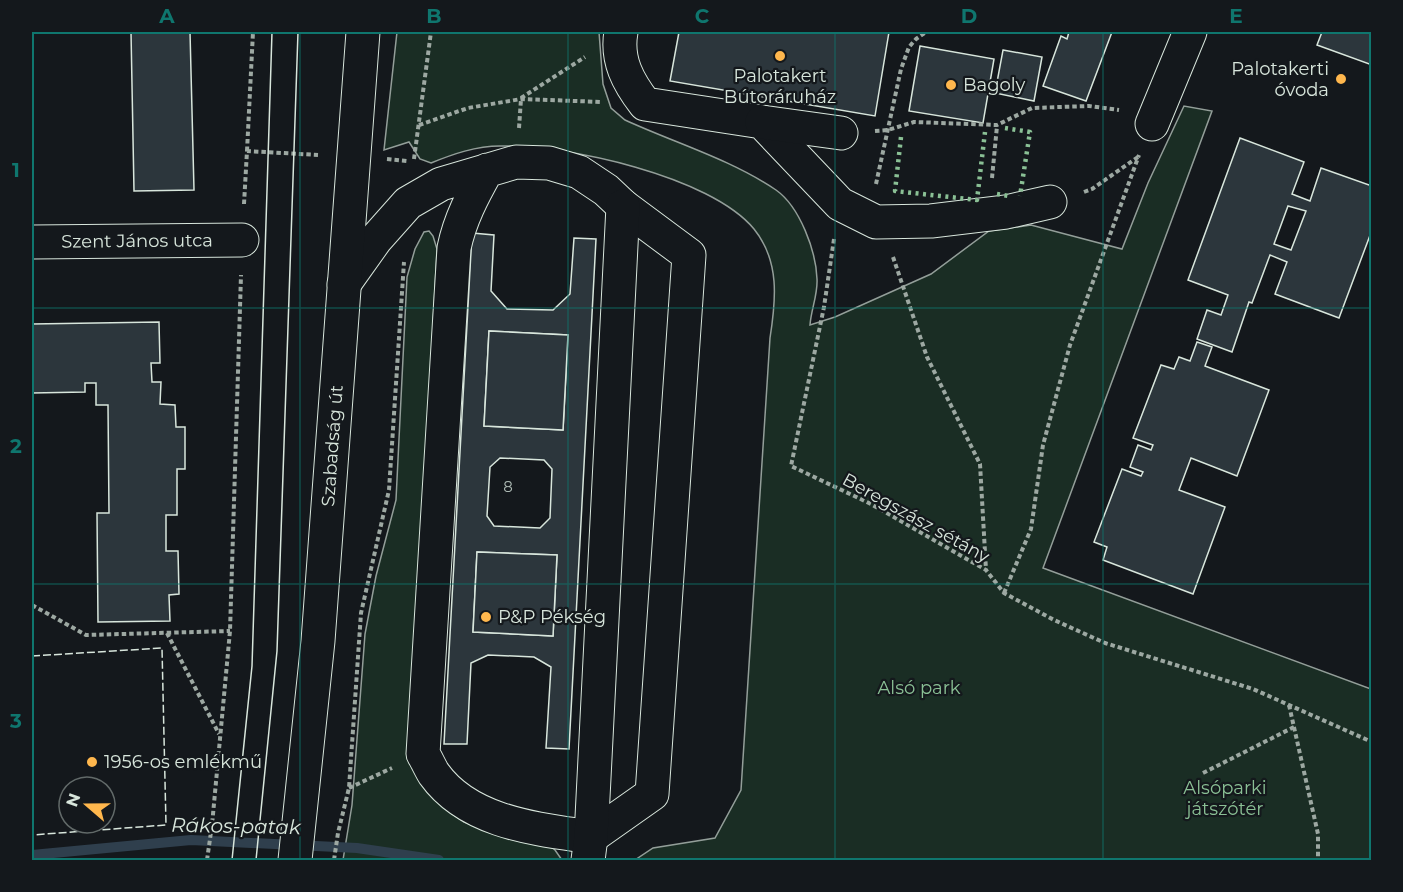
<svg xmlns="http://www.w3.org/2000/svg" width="1403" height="892" font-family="Montserrat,sans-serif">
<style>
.green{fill:#1a2d24;stroke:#939e99;stroke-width:1.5}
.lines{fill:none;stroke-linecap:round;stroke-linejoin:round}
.stream{stroke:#2f3f4d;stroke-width:10}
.building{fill:#2c363c;stroke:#d8e6dc;stroke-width:1.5;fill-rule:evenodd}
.minor-casing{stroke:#d8e6dc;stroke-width:35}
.major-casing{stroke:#d8e6dc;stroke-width:35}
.path{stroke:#9da8a2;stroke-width:4;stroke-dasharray:4.5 3;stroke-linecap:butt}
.minor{stroke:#14181c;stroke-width:33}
.major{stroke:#14181c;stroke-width:33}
.tram{stroke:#d8e6dc;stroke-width:1.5}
.hedge{stroke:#8ac095;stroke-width:4.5;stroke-dasharray:3 4.5;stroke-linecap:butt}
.fence{stroke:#d8e6dc;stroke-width:1.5;stroke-dasharray:8 3;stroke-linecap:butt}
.grid{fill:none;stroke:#0f766e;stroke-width:1.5;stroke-opacity:0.55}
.poi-dot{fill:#ffb74d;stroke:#14181c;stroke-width:2}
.labels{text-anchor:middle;stroke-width:4.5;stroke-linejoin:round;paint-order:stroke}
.number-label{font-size:15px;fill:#adbab4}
.poi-label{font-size:18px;fill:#d8e6dc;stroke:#14181c;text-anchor:start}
.street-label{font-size:18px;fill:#d8e6dc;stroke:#14181c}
.park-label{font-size:18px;fill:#8ac095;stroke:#14181c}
.water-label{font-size:20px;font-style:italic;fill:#d8e6dc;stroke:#14181c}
.neatline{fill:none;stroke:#0f766e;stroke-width:2}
.grid-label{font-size:20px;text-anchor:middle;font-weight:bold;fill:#0f766e}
</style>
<rect width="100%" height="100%" fill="#14181c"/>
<g class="green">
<path d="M397,32H599L603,84L611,108L625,120C675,143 730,159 776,190C800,207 816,251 817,279C818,294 811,310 810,325L835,317L931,274L989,231L1031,225L1122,249L1148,183L1184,106L1212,111L1043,568L1371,689V860H635L653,848L715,838L741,790L770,338C776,300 780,261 754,229C710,176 567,145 500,146C476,146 453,154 431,163L420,159L409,142L384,150Z"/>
<polygon points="429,231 433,236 437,249 417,629 451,813 464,822 483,829 545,842 555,850 562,860 343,860 352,805 365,634 376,576 396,500 407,277 415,249 424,232"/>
</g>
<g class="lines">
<polyline class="stream" points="32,855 191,840 357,848 439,860"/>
</g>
<g class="building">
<polygon points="131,32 190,32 194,190 134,191"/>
<polygon points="679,32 889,32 875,116 670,81"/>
<polygon points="1069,32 1112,32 1086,101 1043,86 1061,36 1067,39"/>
<polygon points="1322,32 1372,32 1372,65 1317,45"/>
<polygon points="920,46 994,59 983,123 909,111"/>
<polygon points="1003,50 1042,57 1034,101 995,93"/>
<path d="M1240,138L1304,162L1292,194L1310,201L1321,168L1372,186V230L1339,318L1275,294L1287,262L1270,255L1252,303L1249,302L1232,352L1197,339L1207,310L1221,315L1228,295L1188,280ZM1288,206L1306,211L1291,250L1274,244Z"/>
<path d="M472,233L494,235L491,291L507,309L553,310L570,294L574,238L596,239L569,749L546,748L551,667L534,657L488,655L471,663L467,744H444ZM489,331L568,335L563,430L484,426ZM500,458L544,460L552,469L550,518L540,528L494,526L487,516L490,467ZM477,552L557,555L553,636L473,632Z"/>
<polygon points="159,322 160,363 151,363 152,382 161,382 160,404 175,405 176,427 185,427 185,469 177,469 177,515 166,515 166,551 178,551 179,594 169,595 170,621 98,622 97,513 109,513 108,405 96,405 96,383 85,383 85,392 32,393 32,324"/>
<polygon points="489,331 568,335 563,430 484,426"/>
<polygon points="1197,342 1212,347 1205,366 1269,390 1237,476 1191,458 1179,490 1225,507 1193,594 1103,560 1107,547 1094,542 1122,469 1141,476 1143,472 1130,467 1138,445 1151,450 1153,445 1133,438 1161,365 1174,369 1179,357 1190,361"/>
<polygon points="477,552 557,555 553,636 473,632"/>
</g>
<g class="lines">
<g class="minor-casing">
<g id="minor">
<path d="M621,32C616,60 628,82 645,104L762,122L840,204L876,222L931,221L1006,212L1050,202"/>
<polyline points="762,122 841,133"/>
<polyline points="1152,124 1190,32"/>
<path id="s1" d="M32,242L242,240"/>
<path d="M344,284L376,239L408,203L441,184L516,162L549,163L579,172L606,190L623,206L689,255L652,794L591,837C537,829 469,823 434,774C430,768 427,760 423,754L454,248C460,219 473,195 487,170"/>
<polyline points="588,860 591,837 623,206"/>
</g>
</g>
<g class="major-casing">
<g id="major">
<path id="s2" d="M295,860L318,641L363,32"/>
</g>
</g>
<g class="path">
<polyline points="521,98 585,57"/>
<polyline points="419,125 468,108 521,99 602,102"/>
<polyline points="519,128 521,99"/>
<polyline points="875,131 888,130 914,122 997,125 1032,108 1089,106 1119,110"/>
<polyline points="247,151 253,32"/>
<polyline points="387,159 407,161"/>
<polyline points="414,159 431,32"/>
<polyline points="992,178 997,126"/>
<polyline points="876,184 901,69 909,47 916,39 926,32"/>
<polyline points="1084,192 1092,189 1138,157"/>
<polyline points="244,204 247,151 318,155"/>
<polyline points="834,239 824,307 791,466 871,504 986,570 1004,593 1054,620 1105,643 1253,689 1372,742"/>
<polyline points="893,257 927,357 980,464 986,570"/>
<polyline points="1004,593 1031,529 1043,445 1070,345 1139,155"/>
<polyline points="32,605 86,635 230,631"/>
<polyline points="167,633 219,734"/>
<polyline points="1289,705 1318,834 1318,860"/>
<polyline points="1203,773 1294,727"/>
<polyline points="349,788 392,768"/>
<polyline points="207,860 212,825 230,631 241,275"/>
<polyline points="334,860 338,833 349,788 361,613 389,490 404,262"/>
</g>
<use href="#minor" class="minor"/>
<use href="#major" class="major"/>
<g class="tram">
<polyline points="232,860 252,666 272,32"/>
<polyline points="256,860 277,651 298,32"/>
</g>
<g class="hedge">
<polyline points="1005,128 1030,132 1020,196"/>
<polyline points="901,137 895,191 977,200 985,132"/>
<polyline points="997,194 1009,196"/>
</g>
<polyline class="fence" points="32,656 162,648 166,825 32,835"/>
</g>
<path class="grid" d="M300,32V860M568,32V860M835,32V860M1103,32V860M32,308H1372M32,584H1372"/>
<g class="poi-dot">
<circle cx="780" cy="56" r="6"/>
<circle cx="1341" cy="79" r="6"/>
<circle cx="951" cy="85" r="6"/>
<circle cx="486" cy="617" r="6"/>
<circle cx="92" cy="762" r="6"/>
</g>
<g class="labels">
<g class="number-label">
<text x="508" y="492">8</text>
</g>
<g class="poi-label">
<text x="1329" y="75" text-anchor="end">Palotakerti<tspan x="1329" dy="21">óvoda</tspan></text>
<text x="780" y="82" text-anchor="middle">Palotakert<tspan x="780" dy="21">Bútoráruház</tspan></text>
<text x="963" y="91">Bagoly</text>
<text x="498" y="623">P&amp;P Pékség</text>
<text x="104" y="768">1956-os emlékmű</text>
</g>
<g class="street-label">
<text dy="6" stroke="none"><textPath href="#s1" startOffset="105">Szent János utca</textPath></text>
<text dy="6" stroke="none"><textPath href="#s2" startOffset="416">Szabadság út</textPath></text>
<text transform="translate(916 518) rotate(29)" y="6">Beregszász sétány</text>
</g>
<g class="park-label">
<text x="919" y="694">Alsó park</text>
<text x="1225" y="794">Alsóparki<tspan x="1225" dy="21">játszótér</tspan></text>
</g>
<g class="water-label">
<text transform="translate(236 826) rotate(1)" y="7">Rákos-patak</text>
</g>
</g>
<rect width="1403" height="892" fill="none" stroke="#14181c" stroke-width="66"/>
<g transform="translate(87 805) rotate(290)"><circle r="28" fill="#14181c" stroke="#626a69" stroke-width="1.5"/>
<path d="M0-4.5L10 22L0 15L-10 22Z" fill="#ffb74d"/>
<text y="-9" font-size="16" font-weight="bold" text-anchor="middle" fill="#d8e6dc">N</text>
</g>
<rect x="33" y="33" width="1337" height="826" class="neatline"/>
<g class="grid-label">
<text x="167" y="23">A</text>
<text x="434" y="23">B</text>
<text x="702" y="23">C</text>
<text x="969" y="23">D</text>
<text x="1236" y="23">E</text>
<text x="16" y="177">1</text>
<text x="16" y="453">2</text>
<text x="16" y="728">3</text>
</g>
</svg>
